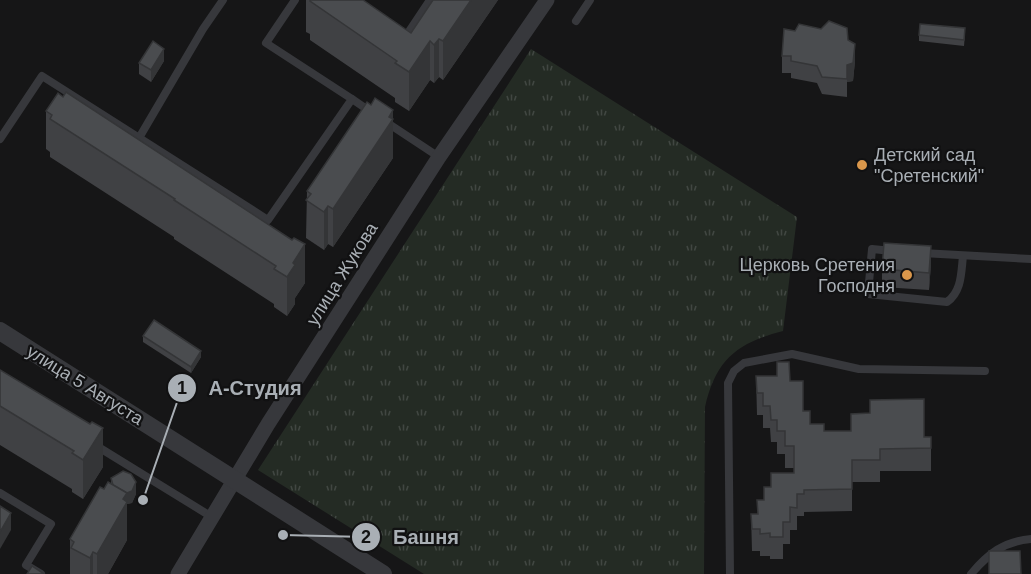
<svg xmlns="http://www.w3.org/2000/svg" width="1031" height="574" font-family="Arial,sans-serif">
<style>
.grass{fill:url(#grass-tufts)}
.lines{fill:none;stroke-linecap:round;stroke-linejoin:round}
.service{stroke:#37383c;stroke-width:8}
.minor{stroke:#37383c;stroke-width:15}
.tertiary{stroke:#37383c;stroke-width:18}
.wall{fill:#404144}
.shaded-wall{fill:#343537}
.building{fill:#4a4c4f;stroke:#343537;stroke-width:1.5}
.poi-dot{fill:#da974b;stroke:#111112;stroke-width:2}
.labels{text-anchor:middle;stroke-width:4.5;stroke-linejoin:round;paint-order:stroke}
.poi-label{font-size:18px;fill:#a9afb5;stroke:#111112;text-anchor:start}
.street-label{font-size:18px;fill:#a9afb5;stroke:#111112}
.leader{fill:none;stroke:#a9afb5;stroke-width:2}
.callout-dot{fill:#a9afb5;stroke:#111112;stroke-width:2}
.mark-label{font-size:18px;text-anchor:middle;font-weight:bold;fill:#111}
.callout-label{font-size:20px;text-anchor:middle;font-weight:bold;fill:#a9afb5;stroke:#111112;stroke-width:4.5;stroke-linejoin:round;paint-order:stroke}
</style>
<defs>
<pattern id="grass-tufts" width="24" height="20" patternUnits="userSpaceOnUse" patternTransform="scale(1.5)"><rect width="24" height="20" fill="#242b24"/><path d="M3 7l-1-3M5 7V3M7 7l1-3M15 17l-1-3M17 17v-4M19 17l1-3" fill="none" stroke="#414742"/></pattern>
</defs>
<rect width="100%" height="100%" fill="#161617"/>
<path class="grass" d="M531,49L797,217L783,331C737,343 716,359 705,407L704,574H424L258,470Z"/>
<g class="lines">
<g class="service">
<polyline points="576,21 590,0"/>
<polyline points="403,35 406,36 430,0"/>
<polyline points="352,99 371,112"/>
<polyline points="386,122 439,157"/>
<polyline points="139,138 203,29 223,0"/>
<polyline points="0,139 42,76 268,220 352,99 266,43 295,0"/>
<path d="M892,251L872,249L868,294L947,302C962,291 961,273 963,256"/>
<polyline points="922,253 1031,259"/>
<polyline points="95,445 212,517"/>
<polyline points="0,493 51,524 26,565 41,574"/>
<polyline points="730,574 728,383 734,371 744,363 792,354 859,369 985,371"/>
<path d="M971,574C988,554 1004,541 1031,539"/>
</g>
<polyline class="minor" points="178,574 268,424 439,157 547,0"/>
<polyline class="tertiary" points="0,331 383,574"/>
</g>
<g class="wall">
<polygon points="306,0 363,0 411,33 433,0 498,0 443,80 439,77 434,83 430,80 409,111 395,102 395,98 310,40 310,34 306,32"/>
<polygon points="821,29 848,40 855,61 853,81 847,82 847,97 822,94 817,83 791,78 791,73 782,73 782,56 795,31"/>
<polygon points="965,34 964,46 919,41 919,35"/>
<polygon points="164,61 151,82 139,74 139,63"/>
<polygon points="371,105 393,110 393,158 333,247 328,244 324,250 306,238 307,191"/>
<polygon points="46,111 305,283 295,298 295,304 287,316 274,307 274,304 174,239 174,237 50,157 50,152 46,149"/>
<polygon points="931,264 929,290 882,287 882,269"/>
<polygon points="143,336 201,357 191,373 143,342"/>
<polygon points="0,370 103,467 83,499 72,492 72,489 0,445"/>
<polygon points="756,376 790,381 810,424 824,431 931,437 931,471 880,471 880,482 852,482 852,511 804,512 804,516 797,516 797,530 790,530 790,544 783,544 783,559 770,559 770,556 760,556 760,551 752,551 751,514 757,514 771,487 794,473 794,468 785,468 785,454 777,454 777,442 771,442 770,428 763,428 763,415 757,415"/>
<polygon points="111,478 136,494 132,503 127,504 127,540 108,574 70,574 70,539 104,489 111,484"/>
</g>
<g class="shaded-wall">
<polygon points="471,0 498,0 443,80 443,41"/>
<polygon points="439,39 439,77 434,83 434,45"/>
<polygon points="430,41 430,80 409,111 409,72"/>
<polygon points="855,44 855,61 853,81 847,82 847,65"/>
<polygon points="164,49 164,61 151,82 151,70"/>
<polygon points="393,110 393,158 333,247 333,209"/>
<polygon points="328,206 328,244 324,250 324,212"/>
<polygon points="305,244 305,283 295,298 295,304 287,316 287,277 293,263"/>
<polygon points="931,246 931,264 929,290 929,273"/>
<polygon points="201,351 201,357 191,373 191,367"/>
<polygon points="103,428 103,467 83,499 83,460"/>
<polygon points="136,482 136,494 132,503 127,504 127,540 108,574 97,574 97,554 118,495"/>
<polygon points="11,513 11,530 0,549 0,532"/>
<polygon points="93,552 93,574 90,574 90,558"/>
</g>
<g class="building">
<polygon points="310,0 363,0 411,33 433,0 471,0 443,41 439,39 434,45 430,41 409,72 395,63 397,61 310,1"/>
<polygon points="829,21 847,28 848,40 855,44 853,63 847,65 847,79 822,77 817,66 791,61 791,56 782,56 784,29 795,31 799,24 821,29"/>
<polygon points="920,24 965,28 964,40 919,35"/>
<polygon points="153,41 164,49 151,70 139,63"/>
<polygon points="66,92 292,240 294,238 305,244 293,263 295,265 287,277 274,269 276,266 174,200 175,199 50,119 52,115 46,111 58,93 63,97"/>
<polygon points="375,98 393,110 389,117 393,119 333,209 328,206 324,212 306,200 311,194 307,191 367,102 371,105"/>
<polygon points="884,243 931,246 929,273 882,269"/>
<polygon points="154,320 201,351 191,367 143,336"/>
<polygon points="777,362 789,362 790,381 803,381 803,411 810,411 810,424 824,424 824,431 851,431 851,414 870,413 870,400 924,399 924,437 931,437 931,448 880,449 880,460 852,460 852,489 804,490 804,494 797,494 797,508 790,507 790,522 783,522 783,537 770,537 770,533 760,534 760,529 752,529 751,514 758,514 757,500 764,500 764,487 771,487 771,473 794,473 794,446 785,446 785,431 777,431 777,420 771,420 770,406 763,406 763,393 757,393 756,376 777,376"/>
<polygon points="0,370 90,424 92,422 103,428 83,460 72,453 74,451 0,406"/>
<polygon points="123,471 131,474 136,482 132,491 127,493 113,485 111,478"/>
<polygon points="108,482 127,493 123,499 127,502 97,554 93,552 90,558 71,548 74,542 70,539 100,487 104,489"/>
<polygon points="0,506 11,513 0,532"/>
<polygon points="989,551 1020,551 1021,574 989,574"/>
<polygon points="32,566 44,574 27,574"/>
</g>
<g class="poi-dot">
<circle cx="862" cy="165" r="6"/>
<circle cx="907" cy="275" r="6"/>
</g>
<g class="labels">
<g class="poi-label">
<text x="874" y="161">Детский сад<tspan x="874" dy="21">"Сретенский"</tspan></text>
<text x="895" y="271" text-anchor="end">Церковь Сретения<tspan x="895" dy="21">Господня</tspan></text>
</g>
<g class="street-label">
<text transform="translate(342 274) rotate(-58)" y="6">улица Жукова</text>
<text transform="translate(85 385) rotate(32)" y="6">улица 5 Августа</text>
</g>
</g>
<path class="leader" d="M143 500L182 388M283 535L366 537"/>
<g class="callout-dot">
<circle cx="143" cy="500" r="6"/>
<circle cx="283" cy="535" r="6"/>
<circle cx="182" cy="388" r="15"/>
<circle cx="366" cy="537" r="15"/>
</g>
<g class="mark-label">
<text x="182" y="394">1</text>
<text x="366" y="543">2</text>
</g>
<g class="callout-label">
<text x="255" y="395">А-Студия</text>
<text x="426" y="544">Башня</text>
</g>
</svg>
